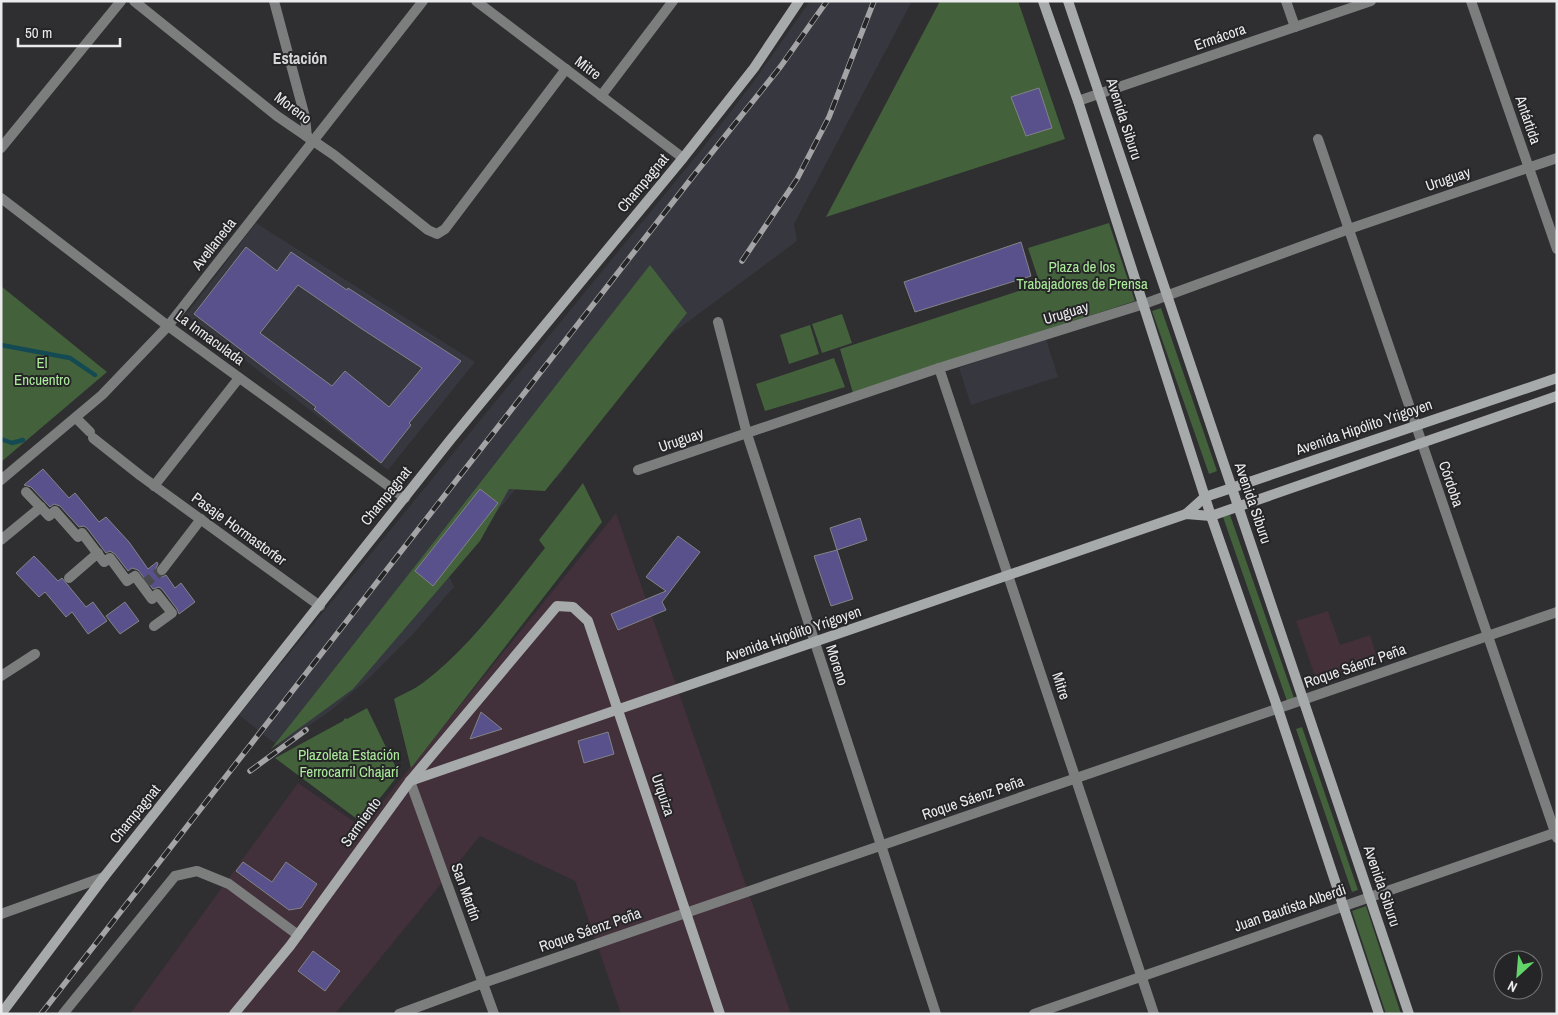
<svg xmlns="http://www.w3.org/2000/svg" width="1558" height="1015" font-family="'Archivo Narrow',sans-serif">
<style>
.commercial{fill:#42303a}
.built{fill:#37373f}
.medical{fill:#433038}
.green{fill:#43613b}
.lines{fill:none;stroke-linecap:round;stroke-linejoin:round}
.stream{stroke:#144a53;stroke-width:4.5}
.building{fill:#58518c;stroke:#838387;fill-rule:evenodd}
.street-tunnel{stroke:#4b4a4d;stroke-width:10;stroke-dasharray:10 5;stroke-linecap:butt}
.street{stroke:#7c7e7e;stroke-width:10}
.secondary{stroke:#a7aaab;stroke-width:10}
.rail-casing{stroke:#a4a3a6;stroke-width:5.5}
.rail{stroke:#252527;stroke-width:4;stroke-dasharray:11;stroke-linecap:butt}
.labels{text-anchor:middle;stroke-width:4;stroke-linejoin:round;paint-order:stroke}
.street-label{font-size:15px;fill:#ebebed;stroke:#252527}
.park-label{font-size:15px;fill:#aceb9b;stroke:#252527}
.neighbourhood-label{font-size:16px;font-weight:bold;fill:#d6d6da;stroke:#252527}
</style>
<rect width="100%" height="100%" fill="#2f2e31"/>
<polygon class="commercial" points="616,513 791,1014 621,1014 575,881 480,836 335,1014 130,1014 298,783 362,827"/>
<g class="built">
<polygon points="810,1 912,1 794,224 797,241 666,338 642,365 557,478 525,478 447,571 454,587 414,633 367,680 329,712 278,746 239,715 702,149 752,84"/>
<polygon points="256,223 475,362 388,470 186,315"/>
<polygon points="1046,339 1058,377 971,405 959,368"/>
</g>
<polygon class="medical" points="1328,611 1340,645 1370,635 1378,661 1317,682 1296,621"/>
<g class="green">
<polygon points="940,1 1018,1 1065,139 826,217"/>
<polygon points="1109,223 1135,301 853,393 840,349 1040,284 1028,248"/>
<path d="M650,265L687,313L545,491L509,489L480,541L353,689L271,749C398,589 524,426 650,265Z"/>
<polygon points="1,286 107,372 1,462"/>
<polygon points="1161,308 1217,471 1209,474 1152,311"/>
<polygon points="842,314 852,343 822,353 812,324"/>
<polygon points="810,325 819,354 789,364 780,335"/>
<polygon points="834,358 845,387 765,411 756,384"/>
<path d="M583,483L602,522L411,768L394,699C403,694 415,689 424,682C471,646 508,594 545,548L539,540Z"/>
<polygon points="1230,515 1294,698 1287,701 1223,517"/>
<polygon points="367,708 399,774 361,822 275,758 343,721 345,718 347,719"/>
<polygon points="1302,727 1358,890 1352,892 1296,729"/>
<polygon points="1366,906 1401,1014 1386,1014 1352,911"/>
</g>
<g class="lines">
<g class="stream">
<polyline points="1,345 70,358 95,375"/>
<polyline points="1,439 12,443 23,440"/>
</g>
</g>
<g class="building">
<polygon points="1039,88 1052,128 1026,136 1011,97"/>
<polygon points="1021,242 1031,276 915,312 904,282"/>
<path d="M246,247L277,271L291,252L347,290L348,288L461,361L409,423L411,425L381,463L314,409L316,407L194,314ZM298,285L362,329L422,368L389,407L345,371L332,386L260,333Z"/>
<polygon points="43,469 69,498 75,493 99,522 106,517 129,542 148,569 157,562 158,564 155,570 157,575 162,577 166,575 175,588 181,583 195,602 179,614 177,609 162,589 159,587 153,589 138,570 132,568 128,571 115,554 110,551 106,553 87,528 84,526 79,527 60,506 54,504 50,507 31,487 24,485"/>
<polygon points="480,489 498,503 433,586 415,571"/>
<polygon points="860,518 867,540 837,550 830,528"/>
<polygon points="678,536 700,552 662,602 666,610 618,630 611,614 666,591 646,577"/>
<polygon points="837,550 853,599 831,606 814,556"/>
<polygon points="34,556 58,581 62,578 86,607 93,602 107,621 88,634 72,612 66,617 45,592 39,597 16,573"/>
<polygon points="125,602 139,621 120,634 106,616"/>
<polygon points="481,712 502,729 470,739"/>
<polygon points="608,732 614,754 584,763 578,741"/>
<polygon points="243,862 272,882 286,862 317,884 301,908 289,910 236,871"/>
<polygon points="313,951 340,971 325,991 298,971"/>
</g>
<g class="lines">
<polyline class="street-tunnel" points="144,584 162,570"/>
<g class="street">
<polyline points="134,1 277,116 334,155 428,230 437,234 445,229 566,69"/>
<polyline points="274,1 305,117 307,137"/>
<polyline points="476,1 683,158"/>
<polyline points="1286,1 1295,27"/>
<polyline points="1471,1 1557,249"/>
<polyline points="601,96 673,1"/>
<polyline points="1078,101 1371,1"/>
<polyline points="1318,139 1557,838"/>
<polyline points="1,148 121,1"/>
<polyline points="1,198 168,326 405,498"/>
<polyline points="718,322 747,434 936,1014"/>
<polyline points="939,368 1154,1014"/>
<polyline points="76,418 90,432"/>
<polyline points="93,438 141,476 320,606"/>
<polyline points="638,470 939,368 1144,304 1349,229 1557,158"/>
<polyline points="1,480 102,395 168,326 423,1"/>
<polyline points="154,486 239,378"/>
<polyline points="26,492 49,516 55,511 78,537 82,533 104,562 110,558 127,581 135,576 152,599 157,594 172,613 154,626"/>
<polyline points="1,540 41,507"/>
<polyline points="162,570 201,519"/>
<polyline points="69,578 98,553"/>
<polyline points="1,676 35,654"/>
<polyline points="410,781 494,1014"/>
<polyline points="1,914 104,877"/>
<polyline points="63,1014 175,876 197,871 229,884 298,935"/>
<polyline points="399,1014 483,983 1557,612"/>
<polyline points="1034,1014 1557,832"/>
</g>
<g class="secondary">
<polyline points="1043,1 1078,101 1211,516 1278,709 1379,1014"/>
<polyline points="1068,1 1409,1014"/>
<polyline points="1186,514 1205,497 1557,378"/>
<polyline points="410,781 1186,514 1211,516 1557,396"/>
<polyline points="1,1014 104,877 350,566 451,439 683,158 754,68 799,1"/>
<polyline points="234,1014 290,946 410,781 557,606 573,607 588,621 720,1014"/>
</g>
<g class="rail-casing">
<g id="rail">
<polyline points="742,261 797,179 829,117 874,1"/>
<polyline points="250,771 306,730"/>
<polyline points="41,1014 694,175 781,66 827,1"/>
</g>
</g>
<use href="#rail" class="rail"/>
</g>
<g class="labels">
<g class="street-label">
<text transform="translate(1220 37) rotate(-19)" y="5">Ermácora</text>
<text transform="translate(588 68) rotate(37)" y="5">Mitre</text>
<text transform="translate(293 108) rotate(37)" y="5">Moreno</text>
<text transform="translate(1124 119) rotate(72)" y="5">Avenida Siburu</text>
<text transform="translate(1528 120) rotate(71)" y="5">Antártida</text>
<text transform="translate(1448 179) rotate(-19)" y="5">Uruguay</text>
<text transform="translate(643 183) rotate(-50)" y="5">Champagnat</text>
<text transform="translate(214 244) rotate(-52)" y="5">Avellaneda</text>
<text transform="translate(1066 313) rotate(-17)" y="5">Uruguay</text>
<text transform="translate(210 338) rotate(36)" y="5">La Inmaculada</text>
<text transform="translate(1364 427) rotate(-19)" y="5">Avenida Hipólito Yrigoyen</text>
<text transform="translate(681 440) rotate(-19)" y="5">Uruguay</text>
<text transform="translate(1451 484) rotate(71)" y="5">Córdoba</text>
<text transform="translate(386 496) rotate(-51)" y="5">Champagnat</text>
<text transform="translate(1253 503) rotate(71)" y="5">Avenida Siburu</text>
<text transform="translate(239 529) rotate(36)" y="5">Pasaje Hormastorfer</text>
<text transform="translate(793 634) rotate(-19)" y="5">Avenida Hipólito Yrigoyen</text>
<text transform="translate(837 665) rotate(72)" y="5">Moreno</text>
<text transform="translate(1355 666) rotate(-19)" y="5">Roque Sáenz Peña</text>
<text transform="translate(1061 686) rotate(72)" y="5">Mitre</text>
<text transform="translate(663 795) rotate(71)" y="5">Urquiza</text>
<text transform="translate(973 798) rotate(-19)" y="5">Roque Sáenz Peña</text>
<text transform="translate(135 814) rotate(-51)" y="5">Champagnat</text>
<text transform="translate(361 822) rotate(-54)" y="5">Sarmiento</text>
<text transform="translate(1382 886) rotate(71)" y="5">Avenida Siburu</text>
<text transform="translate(466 892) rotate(70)" y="5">San Martín</text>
<text transform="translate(1290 908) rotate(-19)" y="5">Juan Bautista Alberdi</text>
<text transform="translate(590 930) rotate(-19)" y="5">Roque Sáenz Peña</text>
</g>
<g class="park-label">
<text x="1082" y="272">Plaza de los<tspan x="1082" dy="17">Trabajadores de Prensa</tspan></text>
<text x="42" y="368">El<tspan x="42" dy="17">Encuentro</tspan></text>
<text x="349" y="760">Plazoleta Estación<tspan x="349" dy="17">Ferrocarril Chajarí</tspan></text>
</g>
<g class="neighbourhood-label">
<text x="300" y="64">Estación</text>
</g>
</g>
<rect width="1558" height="1015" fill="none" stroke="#ebebed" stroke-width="5"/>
<g transform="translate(1518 975) rotate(206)"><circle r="24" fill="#252527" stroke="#747476"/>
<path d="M0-4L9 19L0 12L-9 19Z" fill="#62d469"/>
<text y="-8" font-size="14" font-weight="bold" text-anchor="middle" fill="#ebebed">N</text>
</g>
<path d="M18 38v8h102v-8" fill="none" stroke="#ebebed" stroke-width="2.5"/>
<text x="25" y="38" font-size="15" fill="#ebebed" stroke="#252527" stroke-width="4" paint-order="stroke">50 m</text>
</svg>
